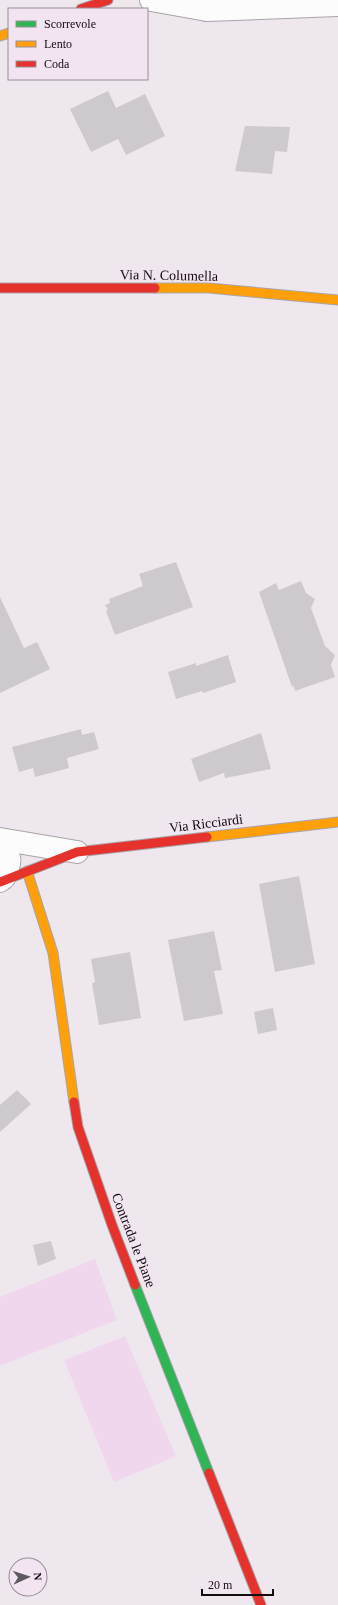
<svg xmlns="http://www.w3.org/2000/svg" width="338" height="1605" font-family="'Times New Roman',serif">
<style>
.green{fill:#f0d7ed}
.building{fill:#cec9ce}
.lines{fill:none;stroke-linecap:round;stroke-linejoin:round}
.street-casing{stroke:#a9a4a9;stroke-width:24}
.fast-casing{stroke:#a9a4a9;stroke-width:11}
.slow-casing{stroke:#a9a4a9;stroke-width:11}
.jam-casing{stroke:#a9a4a9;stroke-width:11}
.street{stroke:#fcfcfc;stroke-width:22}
.fast{stroke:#30b455;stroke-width:9}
.slow{stroke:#ff9f0a;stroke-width:9}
.jam{stroke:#e5322d;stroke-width:9}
.labels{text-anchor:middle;stroke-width:3;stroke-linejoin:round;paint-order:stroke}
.street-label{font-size:14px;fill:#100c10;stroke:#f2e4f1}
</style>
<rect width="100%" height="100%" fill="#eee8ee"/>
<g class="green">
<polygon points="95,1259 117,1320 0,1366 0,1297"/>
<polygon points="125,1336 176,1456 114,1482 64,1360"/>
</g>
<g class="building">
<polygon points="108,91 116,108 145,94 165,136 126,155 118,139 91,152 70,109"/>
<polygon points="245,126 290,127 287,152 275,151 272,174 235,171"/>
<polygon points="176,562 193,607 115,635 106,611 108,610 105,605 110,603 109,599 143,586 139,574"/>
<polygon points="301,581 306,593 315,599 311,608 325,646 335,655 331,665 335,677 295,691 294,686 292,687 259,592 276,583 279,590"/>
<polygon points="0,597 24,648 37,642 50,669 0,693"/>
<polygon points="228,655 236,682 203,693 202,691 176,699 168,672 196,663 196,666"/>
<polygon points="81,729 82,735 94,732 99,749 67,758 69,768 35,777 33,768 19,772 12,747"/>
<polygon points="261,733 271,769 225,778 224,773 199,782 191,759"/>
<polygon points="299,876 315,964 275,972 259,884"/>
<polygon points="214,931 222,970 214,971 223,1014 184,1021 168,940"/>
<polygon points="130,952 141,1018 99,1025 92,983 95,982 91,959"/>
<polygon points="273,1008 277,1030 258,1034 254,1012"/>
<polygon points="17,1090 31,1104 0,1132 0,1105"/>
<polygon points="51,1241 56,1259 38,1266 33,1245"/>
</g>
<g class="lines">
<g class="street-casing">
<g id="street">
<polyline points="151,0 207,10 205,0"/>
<polyline points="207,10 338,5"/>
<polyline points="0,839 77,852"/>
<path d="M0,842L2,843C12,860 11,860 4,878L0,881"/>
</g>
</g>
<g class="fast-casing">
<polyline id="fast" points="135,1285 209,1473"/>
</g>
<g class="slow-casing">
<g id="slow">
<polyline points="0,36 9,33"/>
<polyline points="155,288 209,288 338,300"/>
<polyline points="207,837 338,822"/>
<polyline points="27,871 53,953 74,1102"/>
</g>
</g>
<g class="jam-casing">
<g id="jam">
<polyline points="81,9 108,0"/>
<polyline points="0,288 155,288"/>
<polyline points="0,882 77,852 207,837"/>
<polyline points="74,1102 78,1127 112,1225 135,1285"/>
<polyline points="209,1473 261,1605"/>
</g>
</g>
<use href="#street" class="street"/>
<use href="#fast" class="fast"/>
<use href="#slow" class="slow"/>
<use href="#jam" class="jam"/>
</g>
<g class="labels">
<g class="street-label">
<text transform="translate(169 275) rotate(1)" y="5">Via N. Columella</text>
<text transform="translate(206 823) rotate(-7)" y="5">Via Ricciardi</text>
<text transform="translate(134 1240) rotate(69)" y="5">Contrada le Piane</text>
</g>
</g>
<rect x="8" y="8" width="140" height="72" fill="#f2e4f1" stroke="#988e97"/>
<rect x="16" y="21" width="20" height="6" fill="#30b455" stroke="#988e97"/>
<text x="44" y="28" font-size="12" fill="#100c10">Scorrevole</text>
<rect x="16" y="41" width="20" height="6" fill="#ff9f0a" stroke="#988e97"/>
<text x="44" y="48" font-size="12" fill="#100c10">Lento</text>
<rect x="16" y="61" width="20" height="6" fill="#e5322d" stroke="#988e97"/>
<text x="44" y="68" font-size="12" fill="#100c10">Coda</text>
<g transform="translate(28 1577) rotate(87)"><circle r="19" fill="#f2e4f1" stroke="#988e97"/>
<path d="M0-3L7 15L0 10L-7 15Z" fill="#5e595e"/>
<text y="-6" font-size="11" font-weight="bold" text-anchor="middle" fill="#100c10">N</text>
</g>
<path d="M202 1589v6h71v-6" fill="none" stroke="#100c10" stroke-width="2"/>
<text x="208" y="1589" font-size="12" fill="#100c10" stroke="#f2e4f1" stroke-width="3" paint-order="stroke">20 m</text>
</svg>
